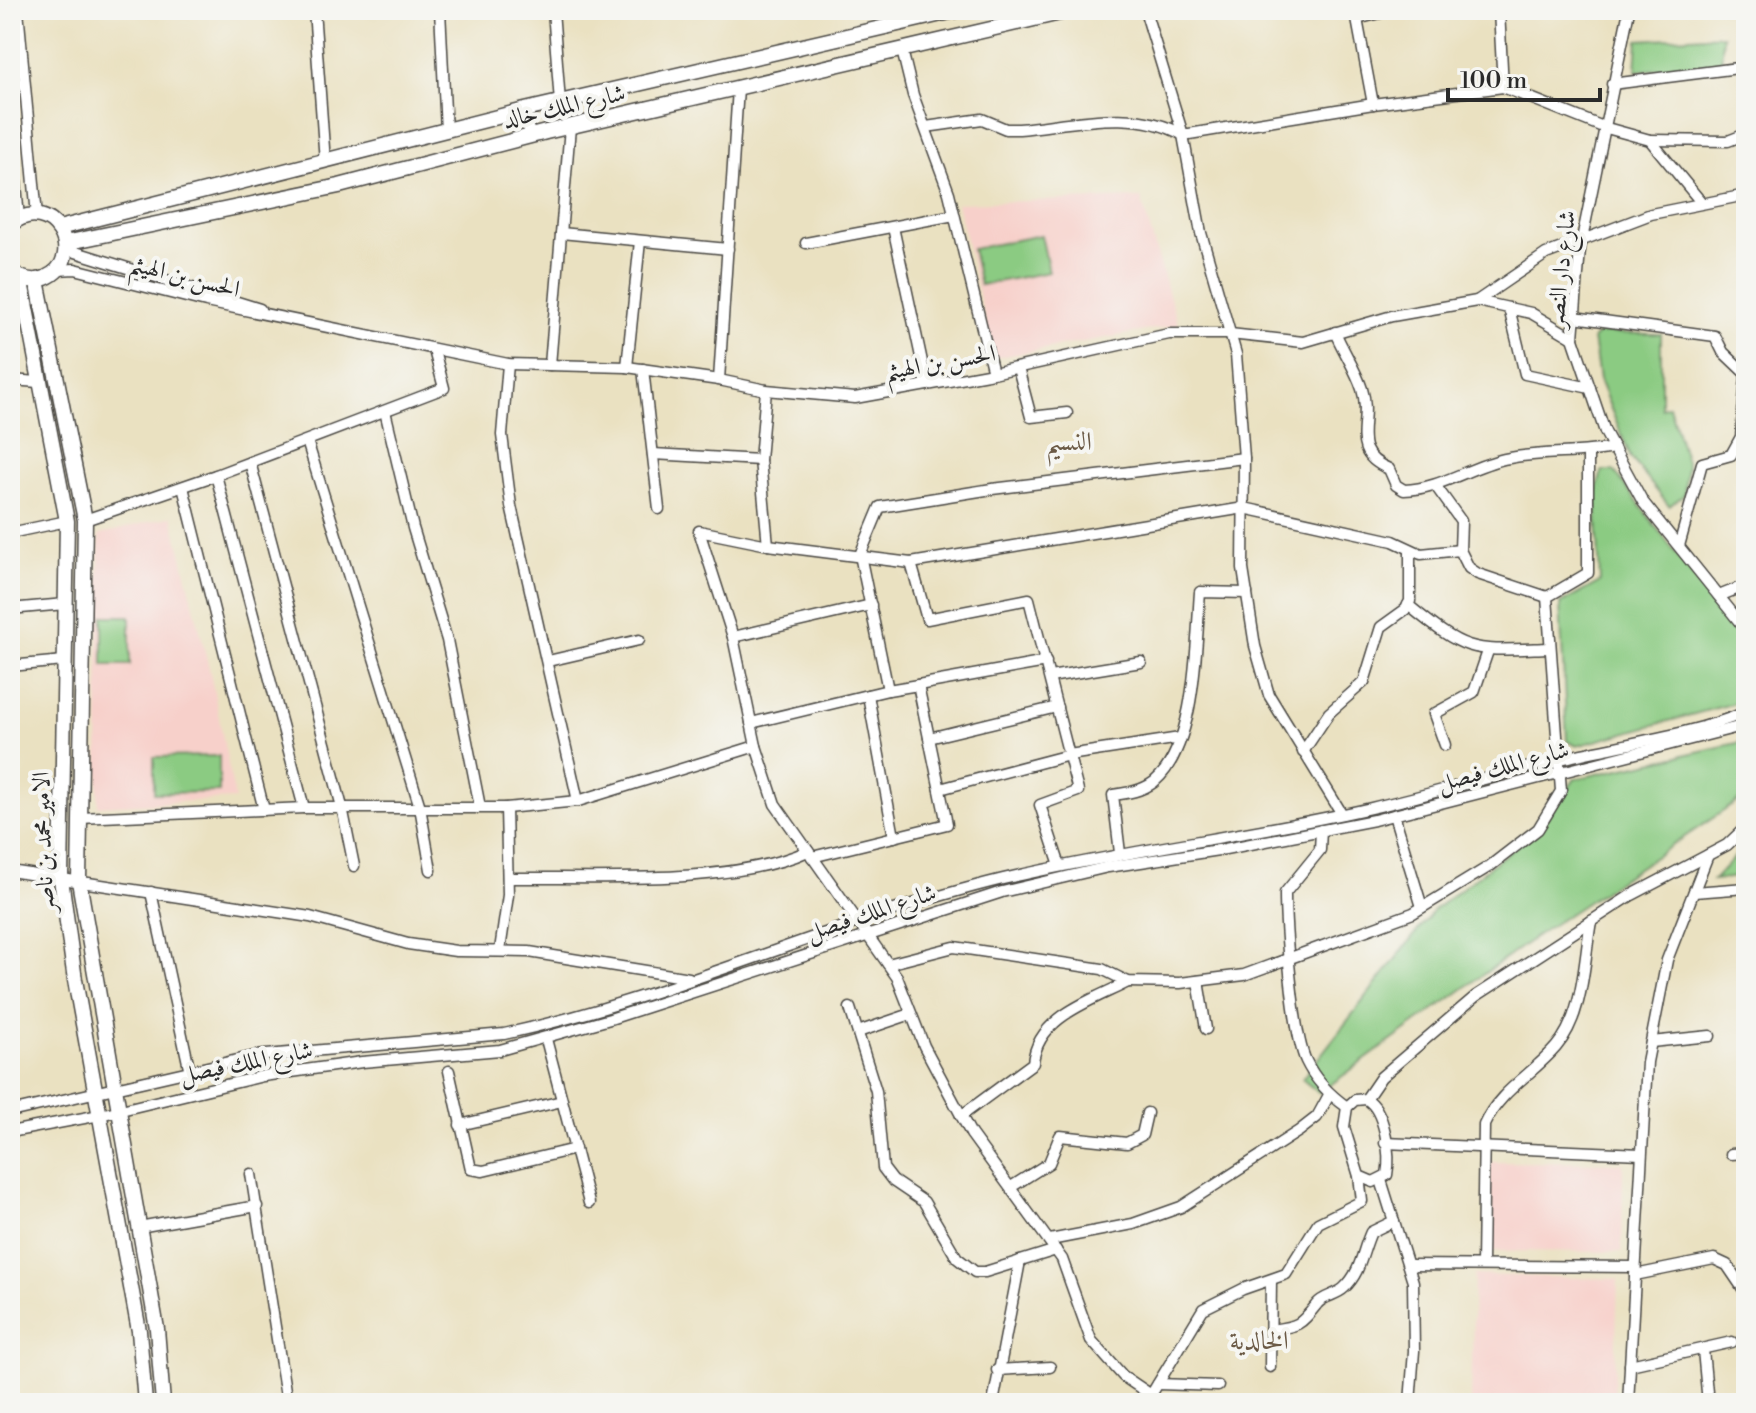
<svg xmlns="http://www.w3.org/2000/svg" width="1756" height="1413" font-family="'Libre Bodoni',Amiri,serif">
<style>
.built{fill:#f7d0ca}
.green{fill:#8bcb82;stroke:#5b7b56;stroke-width:2}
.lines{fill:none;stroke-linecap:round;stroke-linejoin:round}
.minor-casing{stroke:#484642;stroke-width:13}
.major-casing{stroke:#484642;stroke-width:17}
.minor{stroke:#fff;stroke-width:10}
.major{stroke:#fff;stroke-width:14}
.labels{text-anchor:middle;stroke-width:8;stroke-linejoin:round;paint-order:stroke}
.street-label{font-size:24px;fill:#2b2b2b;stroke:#f6f6f2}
.neighbourhood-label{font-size:26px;fill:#6b5a46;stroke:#f6f6f2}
</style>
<rect width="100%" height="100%" fill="#f6f6f2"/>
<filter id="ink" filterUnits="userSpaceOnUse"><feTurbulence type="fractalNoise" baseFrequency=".0125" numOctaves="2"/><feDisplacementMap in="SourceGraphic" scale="16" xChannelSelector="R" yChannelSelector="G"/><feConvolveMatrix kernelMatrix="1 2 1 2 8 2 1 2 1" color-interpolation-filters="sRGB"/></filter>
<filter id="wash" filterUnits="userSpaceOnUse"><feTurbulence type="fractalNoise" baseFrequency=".006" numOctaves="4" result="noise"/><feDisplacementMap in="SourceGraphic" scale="32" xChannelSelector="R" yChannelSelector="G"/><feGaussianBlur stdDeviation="1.8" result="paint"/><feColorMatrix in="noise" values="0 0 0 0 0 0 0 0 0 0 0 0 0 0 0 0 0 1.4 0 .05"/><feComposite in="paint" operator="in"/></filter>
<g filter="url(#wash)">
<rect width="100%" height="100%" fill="#eae1c1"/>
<g class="built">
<polygon points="1141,198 1178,325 994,358 957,203"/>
<polygon points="172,516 210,672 235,799 98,806 99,535"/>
<polygon points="1490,1162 1623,1163 1622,1252 1489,1251"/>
<polygon points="1474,1275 1618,1279 1614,1403 1471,1403"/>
</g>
<g class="green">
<polygon points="1723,35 1721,64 1636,71 1638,40"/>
<polygon points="1041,235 1049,272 980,285 972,249"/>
<polygon points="1600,333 1661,334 1661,408 1669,406 1687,465 1684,495 1669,506 1631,458 1599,380 1593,339"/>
<polygon points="1602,471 1614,471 1746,647 1746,700 1577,746 1567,741 1560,604 1600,582 1596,494"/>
<rect x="103" y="616" width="27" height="49"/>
<polygon points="1746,741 1746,796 1542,932 1319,1093 1302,1079 1434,910 1538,829 1575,779"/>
<polygon points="219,756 219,792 154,793 154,757"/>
<polygon points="1746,845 1746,876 1713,880"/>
</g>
</g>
<g filter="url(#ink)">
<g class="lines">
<g class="minor-casing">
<g id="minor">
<polyline points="18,10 37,216"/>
<polyline points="314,10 325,162"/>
<polyline points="440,10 446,131"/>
<polyline points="553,10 560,103"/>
<polyline points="1145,10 1183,135 1201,233 1236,354 1244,458 1243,569 1255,646 1269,695 1342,814"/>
<polyline points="1349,10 1357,19 1373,104 1503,87 1499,10"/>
<polyline points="1629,10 1580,249 1573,338 1605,432 1643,502 1746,630"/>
<polyline points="1357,19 1392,10"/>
<polyline points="902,50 913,95 949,193 993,373"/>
<polyline points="1612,84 1746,67"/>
<polyline points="1503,87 1603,127 1650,140 1701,202"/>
<polyline points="525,110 530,136"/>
<polyline points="10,112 19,219"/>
<path d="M926,127L982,119L1006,129H1019C1073,124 1134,107 1183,135L1373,104"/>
<polyline points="1650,140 1728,141 1746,134"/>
<polyline points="893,227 927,385"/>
<polyline points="561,233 728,249"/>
<polyline points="806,243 954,215"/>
<polyline points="66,249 260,309"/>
<polyline points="57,270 75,269 206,302 508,364 627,367 719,380 766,390 855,398 993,373 1169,334 1230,334 1303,342 1392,316 1477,301 1531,313 1573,338"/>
<polyline points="1477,301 1546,254 1651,214 1746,195"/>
<polyline points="1509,308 1525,374 1590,388"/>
<polyline points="1574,317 1715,336 1723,352 1746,374"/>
<path d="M1335,332C1343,351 1356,370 1362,389C1373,423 1346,451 1389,469L1396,485L1404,490C1440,489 1469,467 1504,459C1540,451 1577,455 1614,448"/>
<polyline points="508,364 502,435 511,506 578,801"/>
<polyline points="550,365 570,127"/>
<polyline points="627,367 640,241"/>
<polyline points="1018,368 1031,417 1067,413"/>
<polyline points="643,369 659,509"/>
<polyline points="10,380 39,382"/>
<polyline points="719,380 738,88"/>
<polyline points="766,390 760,460 768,545"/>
<polyline points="385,411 413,528 447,640 480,807"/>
<polyline points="307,441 420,807 431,870"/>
<polyline points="653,454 760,460"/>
<polyline points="250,462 342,807 354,866"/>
<polyline points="216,475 304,808"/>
<polyline points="1435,485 1461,521 1460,550"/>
<polyline points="183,487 264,810"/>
<polyline points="85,520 216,475 444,388 434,350"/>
<polyline points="10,533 67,521"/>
<polyline points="1679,546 1702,463 1731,455 1741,437 1746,376"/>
<polyline points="911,563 927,619 1029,599 1078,791 1040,805 1060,866"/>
<polyline points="1719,596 1746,585"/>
<path d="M1408,605C1469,655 1472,651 1549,648"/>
<polyline points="10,609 65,604"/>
<polyline points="733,637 871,605"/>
<polyline points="548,661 639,640"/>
<polyline points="10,666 64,661"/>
<polyline points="1050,677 1141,662"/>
<polyline points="918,685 1046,662"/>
<polyline points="868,695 894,837"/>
<polyline points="751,723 888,690 860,555 880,507 992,489 1244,458"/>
<polyline points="929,738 1057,707"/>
<polyline points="1445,745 1434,714 1474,692 1488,651"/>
<polyline points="1303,752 1329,713 1364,682 1381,627 1406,609 1410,601 1410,550"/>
<polyline points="940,789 1069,755 1180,738"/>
<polyline points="1394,815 1422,907"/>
<polyline points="80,818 304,808 506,808 578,801 756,746"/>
<path d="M1321,830L1320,850L1285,893C1285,926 1293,1034 1306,1061C1315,1080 1330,1095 1347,1107"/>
<path d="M1120,853L1113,795C1128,793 1142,791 1154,782C1197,746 1196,643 1200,592L1247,593"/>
<polyline points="812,857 947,824 918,685 888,690"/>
<polyline points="10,871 310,917 408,944 456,951 529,952 689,978"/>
<path d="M508,878C594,877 731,886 808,851"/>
<polyline points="151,892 190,1072"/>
<polyline points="1694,892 1746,888"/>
<polyline points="500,950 508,895 506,808"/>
<polyline points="888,964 954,947 1102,969 1128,982 1180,983 1244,975 1413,913 1490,866 1538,829 1561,791 1547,597 1588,573 1588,453"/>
<polyline points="1198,981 1206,1029"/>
<polyline points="850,1008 876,1091 883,1168 893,1181 924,1202 957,1258 975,1272 985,1272 1056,1250"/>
<polyline points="858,1032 911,1014"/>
<polyline points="546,1039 589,1203"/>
<polyline points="1651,1042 1710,1036"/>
<polyline points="449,1071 471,1169 483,1171 575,1149"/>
<polyline points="1366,1099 1381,1077 1476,996 1630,896 1727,845 1746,827"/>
<path d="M1366,1099C1385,1109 1391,1155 1387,1175L1373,1182L1359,1176L1344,1127L1347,1107L1355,1100Z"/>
<path d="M10,1112L255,1056L504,1034C675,997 834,920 1003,879C1125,850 1249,836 1371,808C1436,793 1500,774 1565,758C1622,744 1692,735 1746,712"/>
<path d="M961,1116L1033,1063C1037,1017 1091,1001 1128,982"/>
<polyline points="460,1125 562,1101"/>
<polyline points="10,1132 100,1115 263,1076 362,1062 500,1050 610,1019 1002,892 1108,867 1225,849 1374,820 1746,725"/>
<polyline points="1385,1143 1641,1154"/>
<polyline points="1731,1154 1746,1153"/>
<polyline points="251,1174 287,1403"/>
<polyline points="1381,1180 1413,1282 1414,1351 1410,1403"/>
<polyline points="1011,1187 1049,1163 1060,1136 1127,1143 1142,1135 1147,1113"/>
<polyline points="139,1227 257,1206"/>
<polyline points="1050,1240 1133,1224 1181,1207 1299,1131 1317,1117 1329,1095"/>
<polyline points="1408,1265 1635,1267"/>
<path d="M1482,1265L1484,1125C1499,1091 1533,1074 1556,1047C1584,1015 1584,960 1591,921"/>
<polyline points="1635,1275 1714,1259 1727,1265 1746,1293"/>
<path d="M1271,1330C1300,1326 1300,1325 1317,1304C1323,1296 1337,1295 1344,1288C1361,1273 1362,1251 1371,1232L1394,1221"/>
<polyline points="1703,1350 1708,1403"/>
<polyline points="1630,1365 1732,1342"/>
<polyline points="1270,1367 1271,1280"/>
<polyline points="997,1370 1050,1367"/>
<polyline points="1158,1384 1218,1386"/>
<polyline points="1151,1395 1203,1309 1243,1289 1286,1274 1318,1223 1362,1201 1359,1176"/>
<polyline points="37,1403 69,1403"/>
<polyline points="993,1403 1020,1261"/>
<polyline points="1153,1403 1151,1395 1123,1376 1091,1340 1062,1259 971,1134 924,1046 897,977 775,804 756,746 733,637 699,531 768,545 911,563 1244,508 1393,541 1421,554 1460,550 1469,568 1478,574 1547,597"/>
<polyline points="1628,1403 1647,1062 1667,960 1708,855"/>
</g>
</g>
<g class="major-casing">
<g id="major">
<path d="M10,225C52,190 90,259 45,278C32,283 20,279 10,270"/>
<polyline points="59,228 525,110 959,10"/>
<polyline points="65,243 339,186 546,132 1073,10"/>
<polyline points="20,277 67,521 61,879 75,980 139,1331 145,1403"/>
<polyline points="37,280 85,520 79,881 157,1329 163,1403"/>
</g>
</g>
<use href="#minor" class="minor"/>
<use href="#major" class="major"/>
</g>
</g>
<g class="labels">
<g class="street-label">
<text transform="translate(564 106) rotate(-13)" y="8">شارع الملك خالد</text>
<text transform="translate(1561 269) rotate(-84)" y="8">شارع دار النصر</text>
<text transform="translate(185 276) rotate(14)" y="8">الحسن بن الهيثم</text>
<text transform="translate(940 362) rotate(-10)" y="8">الحسن بن الهيثم</text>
<text transform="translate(1503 766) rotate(-15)" y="8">شارع الملك فيصل</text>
<text transform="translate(43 842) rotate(-92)" y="8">الامير محمد بن ناصر</text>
<text transform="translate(871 912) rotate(-18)" y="8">شارع الملك فيصل</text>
<text transform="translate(246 1062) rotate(-11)" y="8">شارع الملك فيصل</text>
</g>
<g class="neighbourhood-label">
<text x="1069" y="450">النسيم</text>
<text x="1259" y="1349">الخالدية</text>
</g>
</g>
<rect width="1756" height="1413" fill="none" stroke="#f6f6f2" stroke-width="40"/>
<path d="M1448 88v12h152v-12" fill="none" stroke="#2b2b2b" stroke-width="4"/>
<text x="1460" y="88" font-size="24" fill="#2b2b2b" stroke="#f6f6f2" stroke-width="6" paint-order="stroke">100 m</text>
</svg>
